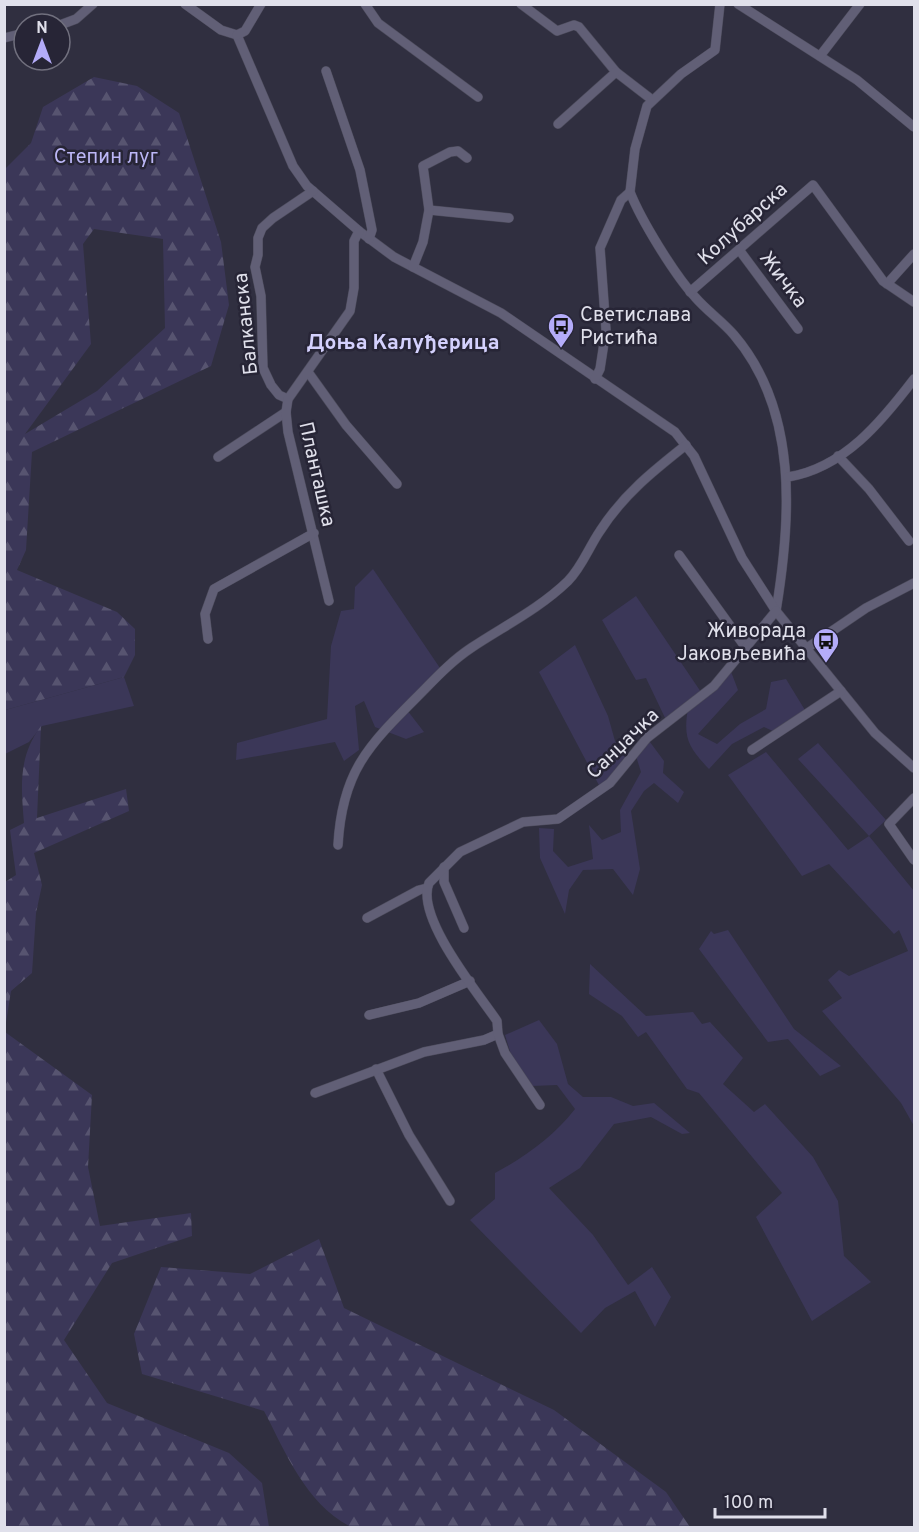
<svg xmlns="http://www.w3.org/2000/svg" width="919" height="1532" font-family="Overpass,sans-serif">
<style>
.grass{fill:#3b3758}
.forest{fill:url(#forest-firs);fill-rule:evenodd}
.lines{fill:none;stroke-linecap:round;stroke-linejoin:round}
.minor-casing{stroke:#4c4b5b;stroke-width:10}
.minor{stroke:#615f76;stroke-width:9}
.labels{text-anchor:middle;stroke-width:5;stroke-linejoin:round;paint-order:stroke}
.park-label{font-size:20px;fill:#bcb7f6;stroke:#272536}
.street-label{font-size:20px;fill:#e0e0eb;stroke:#272536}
.poi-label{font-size:20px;fill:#e0e0eb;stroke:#272536;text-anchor:start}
.neighbourhood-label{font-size:21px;font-weight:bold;fill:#d4d1fd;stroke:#272536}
</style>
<defs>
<pattern id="forest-firs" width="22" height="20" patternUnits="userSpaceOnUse" patternTransform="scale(1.5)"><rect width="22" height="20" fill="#3b3758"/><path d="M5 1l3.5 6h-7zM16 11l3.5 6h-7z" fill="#575470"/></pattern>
</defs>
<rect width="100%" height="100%" fill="#302f40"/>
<g class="grass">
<polygon points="373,569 442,671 407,710 424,732 406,739 375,727 364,701 355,706 359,750 344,761 335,742 236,760 237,743 327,719 331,646 341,611 354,609 355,587"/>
<path d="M636,596L703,695L730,669L738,690L698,734L717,744L740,724L766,709L771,682L786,679L808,715L777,733L764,727L732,744L709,769C688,747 683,738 688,708L667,722L646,678L636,680L602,620Z"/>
<polygon points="575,645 608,716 615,741 628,762 601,789 539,672"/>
<polygon points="124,677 134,706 42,726 29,742 5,754 5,710"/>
<polygon points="647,738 664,761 663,773 684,792 678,803 654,783 644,791 631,811 640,869 633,895 613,869 583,870 569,890 565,914 540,858 539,828 554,829 553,851 568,867 593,859 589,825 602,840 621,832 620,810 641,772 635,753"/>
<polygon points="818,743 886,820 869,836 914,891 914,1126 901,1103 822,1011 842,998 828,980 839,970 849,976 908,951 899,930 894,934 829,864 802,876 728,775 766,752 848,850 869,836 798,759"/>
<polygon points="728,930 794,1029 841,1066 820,1076 788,1039 768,1042 699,949 711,931 714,934"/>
<polygon points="590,964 646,1016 693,1012 702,1024 710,1022 743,1058 723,1084 754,1112 765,1104 813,1157 838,1201 844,1256 871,1282 812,1321 756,1217 782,1193 699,1093 687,1089 646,1032 638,1037 622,1016 589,994"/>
<path d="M539,1020L557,1044L568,1084L583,1097H611L633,1106L654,1103L690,1133L682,1134L651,1117L614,1124L580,1168L549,1188L593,1235L628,1285L652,1267L671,1297L655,1327L635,1291L605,1308L581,1333L470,1220L495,1199V1173C525,1157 554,1136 575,1109L557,1085L532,1086L512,1058L505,1035Z"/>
</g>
<g class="forest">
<path d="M94,77L137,86L179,113L221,242L229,305L211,366L32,452L26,550L17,570L117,612L135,629V655L124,677L5,710V169L31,143L43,107ZM94,229L163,239L165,328L97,391L25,434L91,344L83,244Z"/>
<path d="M41,726L37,818L126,789L129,811L34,853L42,885L36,913L32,973L11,991L5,1029V882L16,875L10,830L24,823C21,786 18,757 41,726Z"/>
<polygon points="5,1032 92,1095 88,1167 100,1226 191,1213 192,1236 112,1263 64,1340 107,1403 229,1453 262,1483 269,1527 5,1527"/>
<path d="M319,1239L344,1308L554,1410L666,1492L690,1527H351C306,1504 286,1453 264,1411L142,1374L134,1334L161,1267L250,1274Z"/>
</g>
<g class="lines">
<g class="minor-casing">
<g id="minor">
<polyline points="185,4 221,30 237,35"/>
<polyline points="365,4 378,23 478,97"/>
<polyline points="521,4 557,31 574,25 579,27 616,72 651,99"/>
<path d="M720,4L715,50L681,74L647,106L635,149L630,192C641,220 674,274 695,297C707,311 722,321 734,335C799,411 791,520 776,611"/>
<polyline points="738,4 857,80 914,127"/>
<polyline points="60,25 76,19 93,4"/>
<polyline points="237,35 293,166 307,186 359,231 394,257 501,313 675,432 694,456 742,558 776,611 875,733 914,768"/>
<polyline points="237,35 245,31 261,4"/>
<polyline points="4,38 24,33"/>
<polyline points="820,56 860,4"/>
<polyline points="326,71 360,170 372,230 369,239"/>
<polyline points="558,124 616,72"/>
<polyline points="429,210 509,218"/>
<polyline points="740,251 798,329"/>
<polyline points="413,267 423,242 429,210 423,166 450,152 458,151 467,158"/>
<polyline points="887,284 914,254"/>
<polyline points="690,292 813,185 883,281 914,302"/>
<polyline points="308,372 346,425 397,484"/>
<polyline points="595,379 600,369 606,330 600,248 621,200 630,192"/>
<polyline points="288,399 279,395 271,385 263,368 261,296 255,267 258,255 258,238 262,228 273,218 313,191"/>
<polyline points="838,456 869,489 909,541"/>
<polyline points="218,457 286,412"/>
<path d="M788,477C844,468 882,421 914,379"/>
<polyline points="679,555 746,648"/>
<polyline points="329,601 288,432 286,412 288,399 350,311 354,288 354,241 359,231"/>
<polyline points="208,639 205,614 214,589 314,533"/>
<polyline points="807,648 866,608 914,583"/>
<polyline points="752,750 841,691"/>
<polyline points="914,798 889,824 914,860"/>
<path d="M338,845C342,772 368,746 417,697C434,680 450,662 471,648C504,626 539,609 568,581C582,567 589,547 600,531C623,495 653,471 686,445"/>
<polyline points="444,867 444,882 464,928"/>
<polyline points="367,918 419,890 427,888"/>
<polyline points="369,1015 419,1003 470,981"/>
<polyline points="376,1069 409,1135 450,1201"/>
<polyline points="315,1093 424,1052 484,1040 498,1034"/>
<path d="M540,1105L505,1053L498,1034L497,1021C478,993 415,917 429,883L460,852L523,822L558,819L610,783L647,738L714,686L776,611"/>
</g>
</g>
<use href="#minor" class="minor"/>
</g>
<defs>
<g id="bus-pin" transform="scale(1.35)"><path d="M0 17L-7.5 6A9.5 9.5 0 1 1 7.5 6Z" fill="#b4acf9" stroke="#272536"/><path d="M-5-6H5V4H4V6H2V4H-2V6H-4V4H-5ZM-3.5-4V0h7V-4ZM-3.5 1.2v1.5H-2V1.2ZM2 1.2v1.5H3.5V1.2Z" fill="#111"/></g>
</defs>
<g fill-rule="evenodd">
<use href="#bus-pin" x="561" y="326"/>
<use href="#bus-pin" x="826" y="641"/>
</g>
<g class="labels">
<g class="park-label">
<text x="106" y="163">Степин луг</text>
</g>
<g class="street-label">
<text transform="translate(742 223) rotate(-42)" y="7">Колубарска</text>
<text transform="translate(784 279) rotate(53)" y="7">Жичка</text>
<text transform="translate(245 324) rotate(-96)" y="7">Балканска</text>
<text transform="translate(318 474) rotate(77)" y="7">Планташка</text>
<text transform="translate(622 743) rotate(-44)" y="7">Санџачка</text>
</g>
<g class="poi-label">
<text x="580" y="321">Светислава<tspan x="580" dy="23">Ристића</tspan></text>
<text x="806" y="637" text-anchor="end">Живорада<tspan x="806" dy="23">Јаковљевића</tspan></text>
</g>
<g class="neighbourhood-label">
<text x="403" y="349">Доња Калуђерица</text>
</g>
</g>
<rect width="919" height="1532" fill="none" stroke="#e0e0eb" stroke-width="12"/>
<g transform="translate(42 42)"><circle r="28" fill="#272536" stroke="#71707e" stroke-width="1.5"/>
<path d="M0-4.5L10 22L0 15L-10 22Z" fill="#b4acf9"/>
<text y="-9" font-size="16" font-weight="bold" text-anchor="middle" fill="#e0e0eb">N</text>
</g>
<path d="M715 1508v9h110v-9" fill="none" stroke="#e0e0eb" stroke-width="3"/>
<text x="724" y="1508" font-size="18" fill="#e0e0eb" stroke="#272536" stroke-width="4.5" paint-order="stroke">100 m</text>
</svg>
